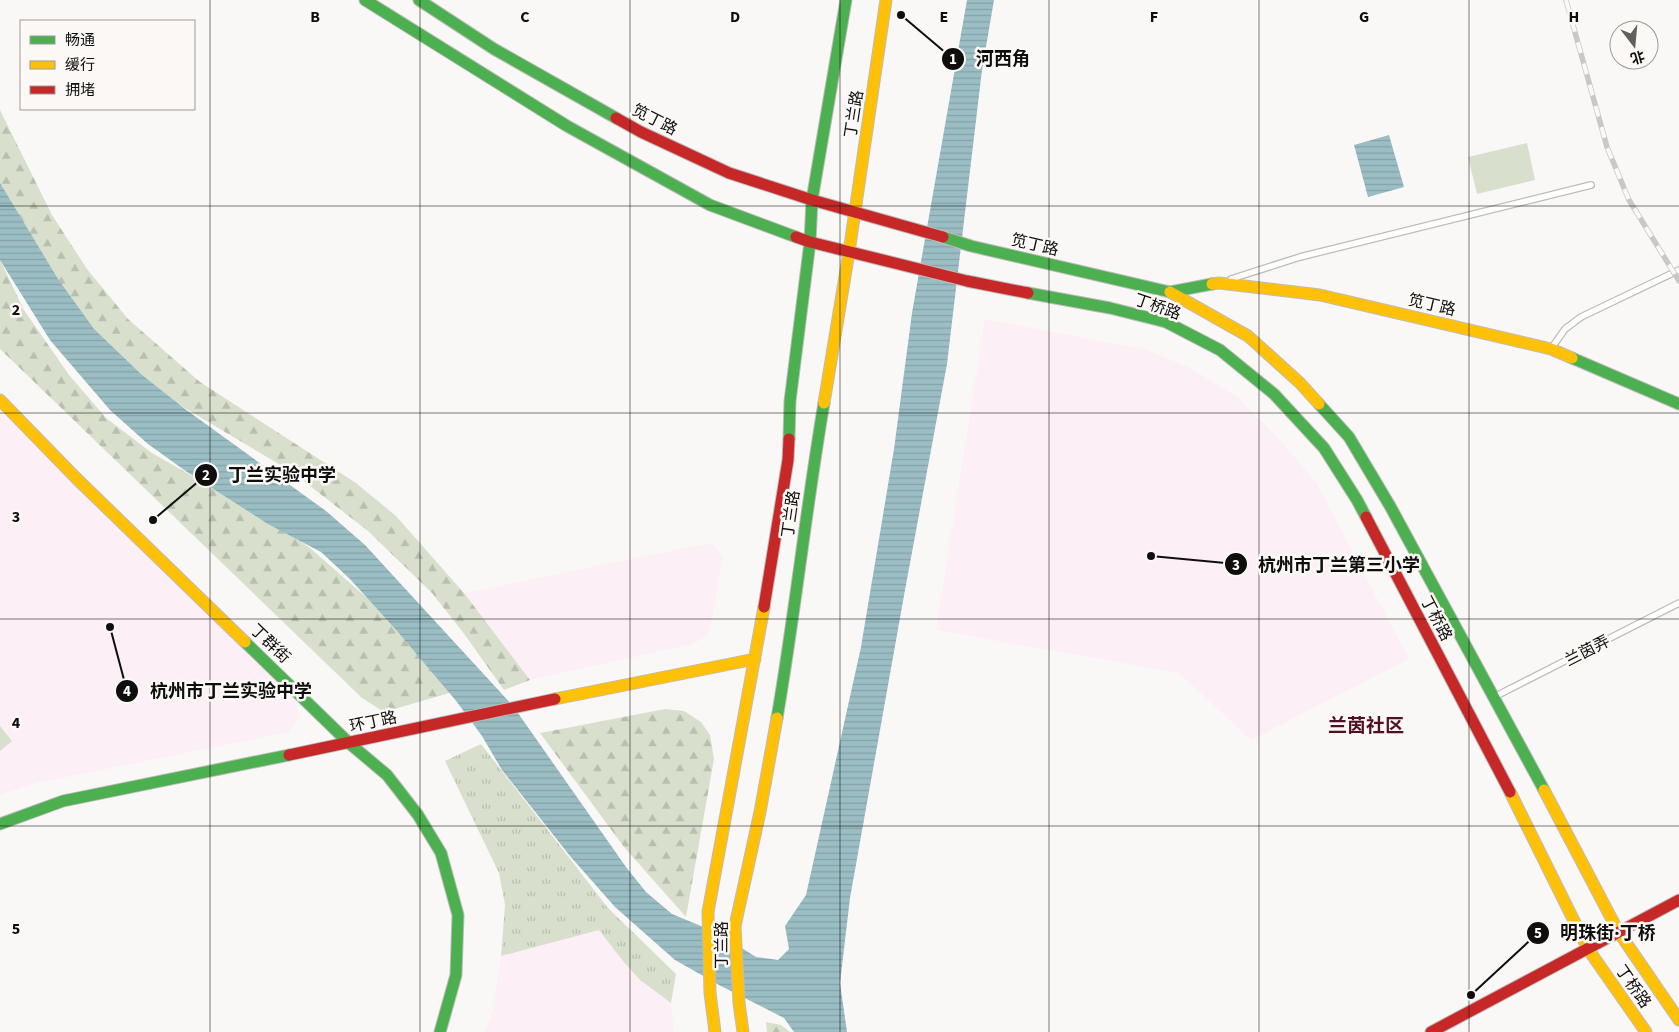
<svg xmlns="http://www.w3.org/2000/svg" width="1679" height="1032" font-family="'Source Sans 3','Noto Sans SC',sans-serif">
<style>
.education{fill:#fceff5}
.grass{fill:url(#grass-tufts)}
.forest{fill:url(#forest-firs)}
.pitch{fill:#d8e0cd}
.water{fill:url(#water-rules)}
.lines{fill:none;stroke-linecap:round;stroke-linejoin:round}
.lane-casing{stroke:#bebcbb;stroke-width:8}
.fast-casing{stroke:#bebcbb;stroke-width:13}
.slow-casing{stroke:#bebcbb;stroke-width:13}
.jam-casing{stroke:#bebcbb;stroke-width:13}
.lane{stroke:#fefefe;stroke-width:5.5}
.fast{stroke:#4caf50;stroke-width:11}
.slow{stroke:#ffc107;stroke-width:11}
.jam{stroke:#c62828;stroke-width:11}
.rail-casing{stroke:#c9c8c8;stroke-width:5.5}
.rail{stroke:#fbf8f5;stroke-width:4;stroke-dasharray:11;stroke-linecap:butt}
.grid{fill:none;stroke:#0f0e0d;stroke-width:1;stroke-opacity:0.55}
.labels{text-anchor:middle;stroke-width:5;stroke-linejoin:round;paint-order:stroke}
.street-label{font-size:16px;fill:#0f0e0d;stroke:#fbf8f5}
.quarter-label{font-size:19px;font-weight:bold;fill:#520e22;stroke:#fbf8f5}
.grid-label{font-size:16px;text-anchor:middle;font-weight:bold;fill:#0f0e0d;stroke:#fbf8f5;stroke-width:5;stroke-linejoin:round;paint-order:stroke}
.leader{fill:none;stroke:#0f0e0d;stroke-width:2}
.callout-dot{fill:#0f0e0d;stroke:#fbf8f5;stroke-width:2}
.mark-label{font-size:15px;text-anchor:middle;font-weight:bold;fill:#fff}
.callout-label{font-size:18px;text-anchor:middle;font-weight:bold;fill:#0f0e0d;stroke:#fbf8f5;stroke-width:5;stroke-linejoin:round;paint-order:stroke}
</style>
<defs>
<pattern id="grass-tufts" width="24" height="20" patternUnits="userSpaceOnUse" patternTransform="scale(1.25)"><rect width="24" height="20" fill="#d8e0cd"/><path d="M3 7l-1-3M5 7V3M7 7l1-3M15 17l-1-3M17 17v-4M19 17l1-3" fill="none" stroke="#b8bfaf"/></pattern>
<pattern id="forest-firs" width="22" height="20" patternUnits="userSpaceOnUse" patternTransform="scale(1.25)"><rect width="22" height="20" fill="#d8e0cd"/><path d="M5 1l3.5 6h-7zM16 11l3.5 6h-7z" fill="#b8bfaf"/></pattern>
<pattern id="water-rules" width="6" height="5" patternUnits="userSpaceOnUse" patternTransform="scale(1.25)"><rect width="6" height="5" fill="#9abec4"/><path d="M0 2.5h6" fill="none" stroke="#84a2a7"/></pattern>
</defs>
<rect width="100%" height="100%" fill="#faf8f6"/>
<g class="education">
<polygon points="985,319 1147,350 1191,368 1238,398 1285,446 1316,482 1409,659 1251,740 1179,673 936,630"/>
<polygon points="0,411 294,698 299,716 289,732 36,783 0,795"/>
<polygon points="711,543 723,556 713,615 708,635 693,644 530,680 464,593"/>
<polygon points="599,929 623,961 640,980 671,1003 674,1032 485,1032 493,1010 501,956"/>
</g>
<polygon class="grass" points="481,744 608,908 676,974 671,1003 640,980 623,961 599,930 501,956 505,905 499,873 445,761"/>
<g class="forest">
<polygon points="0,110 52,215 87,269 128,319 200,382 356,483 396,516 464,593 530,680 504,690 465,635 432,593 368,531 292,472 148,386 113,354 65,293 0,186"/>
<polygon points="0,260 24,310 69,375 106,418 152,453 206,484 258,511 310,548 374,604 453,692 384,712 362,698 0,349"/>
<polygon points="665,709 684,711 701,722 710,735 714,759 686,917 624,847 540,733"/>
<polygon points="766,1022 781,1025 790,1032 767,1032"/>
</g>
<g class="pitch">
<polygon points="1527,143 1535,180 1477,194 1468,157"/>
<polygon points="0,726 12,741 0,751"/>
</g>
<g class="water">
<polygon points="967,0 994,0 982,70 947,364 905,590 850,898 840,983 847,1032 794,1032 784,1018 721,986 675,960 615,907 570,856 502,770 482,736 457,702 398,632 350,579 321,552 268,524 187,472 148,444 110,410 50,340 0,260 0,183 58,279 94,329 142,375 185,409 326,511 365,545 513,706 626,867 646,892 672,914 718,933 756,957 778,960 789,949 785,926 806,895 861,647 894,449 912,313"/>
<polygon points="1389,135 1404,187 1368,197 1354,145"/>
</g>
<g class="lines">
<g class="lane-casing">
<g id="lane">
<polyline points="1231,279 1300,257 1591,185"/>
<polyline points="1551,349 1565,329 1581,317 1679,270"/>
<polyline points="1494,697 1679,603"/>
</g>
</g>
<g class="fast-casing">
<g id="fast">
<polyline points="365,0 567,126 710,205 796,237"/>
<polyline points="419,0 494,49 616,118"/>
<polyline points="943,237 971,246 1170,292 1212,284"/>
<polyline points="1028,293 1110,308 1166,322 1220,350 1274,394 1324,448 1357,500 1366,517"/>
<polyline points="1572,358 1679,404"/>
<polyline points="1319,404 1349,437 1390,506 1544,790"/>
<polyline points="789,439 790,401 810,242 812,200 846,0"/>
<polyline points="245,642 349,743 387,775 418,815 441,853 458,915 456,975 440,1032"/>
<path d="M777,718C795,614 806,508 824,403"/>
<polyline points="0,824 63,801 289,755"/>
</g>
</g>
<g class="slow-casing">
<g id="slow">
<polyline points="1212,284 1219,283 1320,295 1551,349 1572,358"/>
<polyline points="1170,292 1248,336 1300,383 1319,404"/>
<polyline points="0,400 77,479 245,642"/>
<polyline points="824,403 849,252 886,0"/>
<polyline points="555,699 755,659"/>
<polyline points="1544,790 1618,931 1679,1020"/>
<polyline points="1510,792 1588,949 1646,1032"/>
<polyline points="715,1032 710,993 708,912 764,607"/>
<polyline points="743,1032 739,1003 735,926 760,812 777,718"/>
</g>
</g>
<g class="jam-casing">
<g id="jam">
<polyline points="616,118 641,132 729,173 812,200 943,237"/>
<polyline points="796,237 810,242 967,281 1028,293"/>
<polyline points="1366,517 1510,792"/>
<polyline points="764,607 788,460 789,439"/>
<polyline points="289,755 555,699"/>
<polyline points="1431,1032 1679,900"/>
</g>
</g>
<use href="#lane" class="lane"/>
<use href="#fast" class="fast"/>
<use href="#slow" class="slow"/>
<use href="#jam" class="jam"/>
<g class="rail-casing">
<polyline id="rail" points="1566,0 1607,147 1629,200 1679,281"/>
</g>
<use href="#rail" class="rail"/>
</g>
<path class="grid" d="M210,0V1032M420,0V1032M630,0V1032M840,0V1032M1049,0V1032M1259,0V1032M1469,0V1032M0,206H1679M0,413H1679M0,619H1679M0,826H1679"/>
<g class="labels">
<g class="street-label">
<text transform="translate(853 114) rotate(-81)" y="6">丁兰路</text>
<text transform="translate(655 119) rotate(27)" y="6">笕丁路</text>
<text transform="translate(1035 244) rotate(13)" y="6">笕丁路</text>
<text transform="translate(1432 304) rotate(13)" y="6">笕丁路</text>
<text transform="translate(1158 306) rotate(19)" y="6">丁桥路</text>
<text transform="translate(790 514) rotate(-82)" y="6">丁兰路</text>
<text transform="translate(1437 618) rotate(62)" y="6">丁桥路</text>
<text transform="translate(271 643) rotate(44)" y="6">丁群街</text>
<text transform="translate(1587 650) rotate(-27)" y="6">兰茵弄</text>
<text transform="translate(373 721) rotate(-12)" y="6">环丁路</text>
<text transform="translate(721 945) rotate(-90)" y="6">丁兰路</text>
<text transform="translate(1634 986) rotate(55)" y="6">丁桥路</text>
</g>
<g class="quarter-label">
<text x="1366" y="732">兰茵社区</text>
</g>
</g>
<g class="grid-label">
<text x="315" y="22">B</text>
<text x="525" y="22">C</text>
<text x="735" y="22">D</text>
<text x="944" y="22">E</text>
<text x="1154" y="22">F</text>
<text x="1364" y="22">G</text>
<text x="1574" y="22">H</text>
<text x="16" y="315">2</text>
<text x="16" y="522">3</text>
<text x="16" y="728">4</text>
<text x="16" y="934">5</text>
</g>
<path class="leader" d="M901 15L953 59M153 520L206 475M1151 556L1236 564M110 627L127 691M1471 995L1538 933"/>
<g class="callout-dot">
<circle cx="901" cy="15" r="5"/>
<circle cx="153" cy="520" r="5"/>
<circle cx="1151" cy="556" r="5"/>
<circle cx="110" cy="627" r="5"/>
<circle cx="1471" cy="995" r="5"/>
<circle cx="953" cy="59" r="12"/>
<circle cx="206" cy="475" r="12"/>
<circle cx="1236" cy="564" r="12"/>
<circle cx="127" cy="691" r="12"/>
<circle cx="1538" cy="933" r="12"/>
</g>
<g class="mark-label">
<text x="953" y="64">1</text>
<text x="206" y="480">2</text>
<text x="1236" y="570">3</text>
<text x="127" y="696">4</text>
<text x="1538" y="938">5</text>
</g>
<g class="callout-label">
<text x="1003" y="65">河西角</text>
<text x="282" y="481">丁兰实验中学</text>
<text x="1339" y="571">杭州市丁兰第三小学</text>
<text x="231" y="697">杭州市丁兰实验中学</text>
<text x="1608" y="939">明珠街·丁桥</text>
</g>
<rect x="20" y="20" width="175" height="90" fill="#fbf8f5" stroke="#9d9a98"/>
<rect x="30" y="36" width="25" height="8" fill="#4caf50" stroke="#9d9a98"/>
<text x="65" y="45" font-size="15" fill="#0f0e0d">畅通</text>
<rect x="30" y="61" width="25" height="8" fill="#ffc107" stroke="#9d9a98"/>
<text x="65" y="70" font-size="15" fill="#0f0e0d">缓行</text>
<rect x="30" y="86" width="25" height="8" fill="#c62828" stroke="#9d9a98"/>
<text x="65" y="95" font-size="15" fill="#0f0e0d">拥堵</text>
<g transform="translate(1634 45) rotate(164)"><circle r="24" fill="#fbf8f5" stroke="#9d9a98"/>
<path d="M0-4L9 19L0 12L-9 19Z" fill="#61605f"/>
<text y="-8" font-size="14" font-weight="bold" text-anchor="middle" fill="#0f0e0d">北</text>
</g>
</svg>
